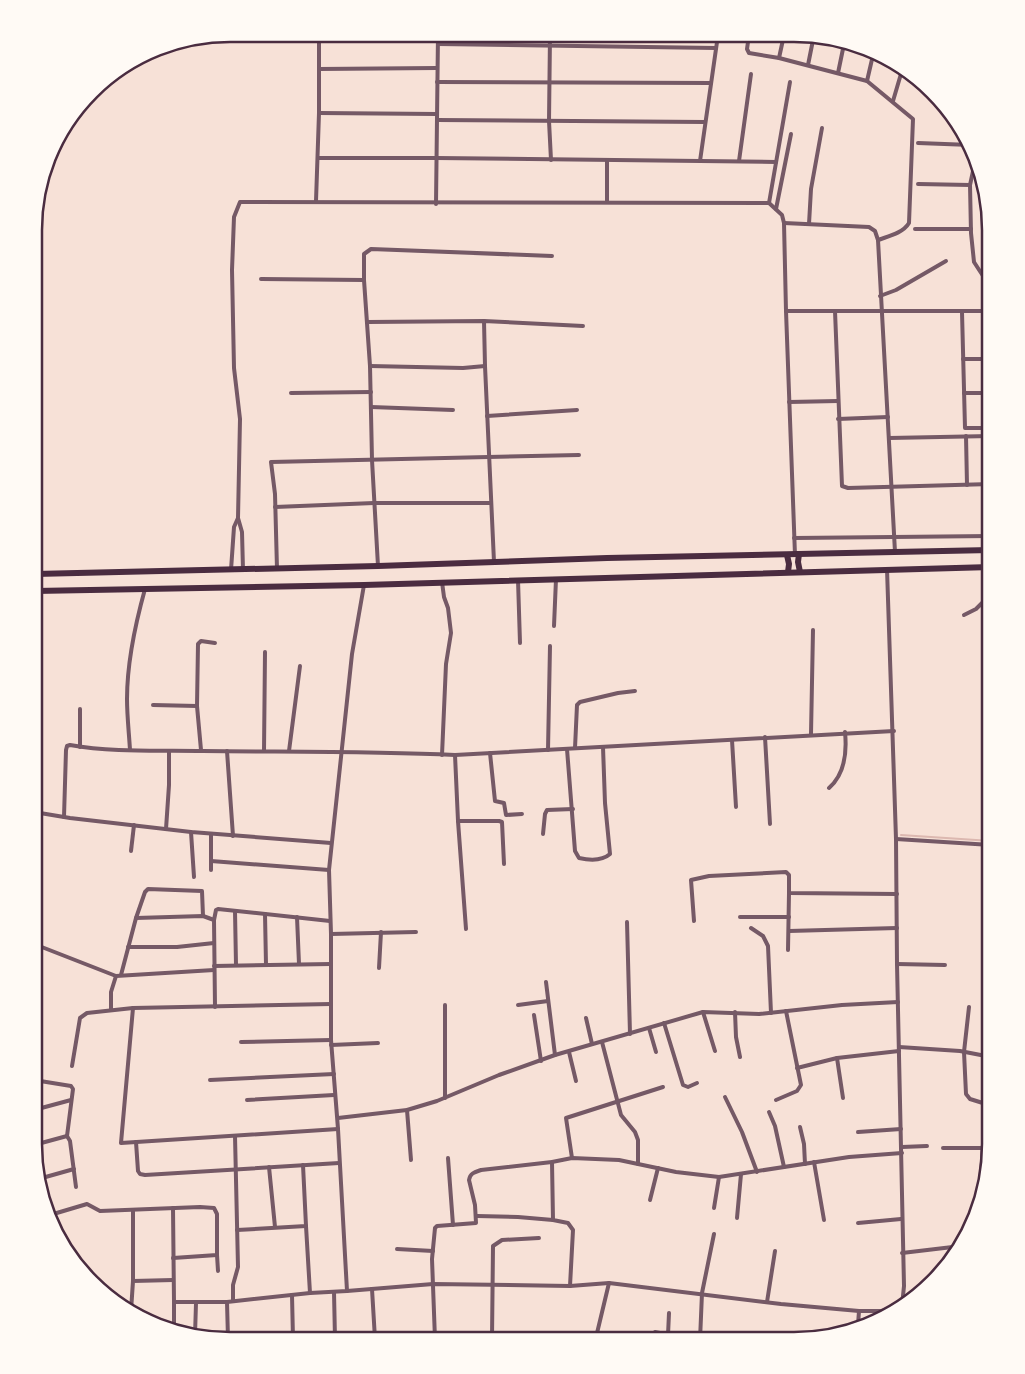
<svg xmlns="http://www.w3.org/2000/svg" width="1025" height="1374" font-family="'PT Serif',serif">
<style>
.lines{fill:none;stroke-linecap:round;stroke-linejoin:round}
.stream{stroke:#dcb8b0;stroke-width:2}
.minor{stroke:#755966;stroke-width:4}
.primary{stroke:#4a2c40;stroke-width:6}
.rim{fill:none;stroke:#4a2c40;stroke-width:2.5}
</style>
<rect width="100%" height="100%" fill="#f7e1d7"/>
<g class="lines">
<polyline class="stream" points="901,835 991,841"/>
<g class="minor">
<polyline points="550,35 549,121 551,160"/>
<path d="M749,35L747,49L749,53L779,58L867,81L913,119L909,223C903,233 889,236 878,240"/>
<polyline points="438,44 716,48"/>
<polyline points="779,58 784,35"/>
<polyline points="808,65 814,35"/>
<polyline points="319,69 437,68"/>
<polyline points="838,73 844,44"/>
<polyline points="867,81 873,55"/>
<polyline points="437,82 711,83"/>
<polyline points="893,101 903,67"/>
<polyline points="319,113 437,114"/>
<polyline points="437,120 705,122"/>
<polyline points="918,143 971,145"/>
<polyline points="318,158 436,158 776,162"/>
<polyline points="700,161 718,35"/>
<polyline points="739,161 751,74"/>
<polyline points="975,162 970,185 971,233 974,262 985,279 991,285"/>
<polyline points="918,184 970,185"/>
<polyline points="316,201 319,113 319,34"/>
<polyline points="607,202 607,160"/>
<polyline points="769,203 790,82"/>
<polyline points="436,204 438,34"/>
<polyline points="776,209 791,134"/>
<polyline points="784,223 869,227 875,231 878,240 895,552"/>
<polyline points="809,224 811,189 822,128"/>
<polyline points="915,229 971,229"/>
<polyline points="261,279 364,280 370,366 372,460 378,566"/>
<polyline points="364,280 364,254 371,249 552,256"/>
<polyline points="880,296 896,290 946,261"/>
<polyline points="786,311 795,555"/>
<polyline points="835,311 842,486 848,488 991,484"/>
<polyline points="962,312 965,428 991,428"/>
<polyline points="484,321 485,366 494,562"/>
<polyline points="368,322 484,321 583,326"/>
<polyline points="963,359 991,359"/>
<polyline points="370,366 463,368 485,366"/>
<polyline points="291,393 371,392"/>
<polyline points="964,393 991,393"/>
<polyline points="789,402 838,401"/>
<polyline points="371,407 453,410"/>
<polyline points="487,416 577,410"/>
<polyline points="838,419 888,417"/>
<polyline points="966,436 967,485"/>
<polyline points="889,438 991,436"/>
<polyline points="275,507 374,503 491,503"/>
<polyline points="794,538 991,536"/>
<polyline points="277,569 275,494 271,462 579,455"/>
<polyline points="887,569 896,839 897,964 904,1286 902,1306"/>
<polyline points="231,570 234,527 238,518"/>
<polyline points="243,570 242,532 238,518 240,419 234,368 232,270 234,217 240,202 769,203 782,215 784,223 786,311 991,311"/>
<polyline points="518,580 520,643"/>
<polyline points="964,615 976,609 991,594"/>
<polyline points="554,626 556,579"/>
<polyline points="153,705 197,706"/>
<polyline points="80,709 80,747"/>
<polyline points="811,734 813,630"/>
<polyline points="765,737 770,824"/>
<polyline points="732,740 736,807"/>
<polyline points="575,748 577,705 580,702 618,693 635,691"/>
<path d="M567,749L575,851L579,858C588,860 602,861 610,854L605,803L603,747"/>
<path d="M130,750C129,733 127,716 127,699C127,662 135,625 145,589"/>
<polyline points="201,750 197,706 198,644 201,641 215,643"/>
<polyline points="548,750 550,646"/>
<polyline points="227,751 233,836"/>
<polyline points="264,751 265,652"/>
<polyline points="289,751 300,666"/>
<polyline points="490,753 495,801 504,803 506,815 522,814"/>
<polyline points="442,755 446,664 451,633 448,608 444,597 442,582"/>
<polyline points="455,755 458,821 466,929"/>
<path d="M829,788C845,774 847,752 845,732"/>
<polyline points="34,796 36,786"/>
<polyline points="34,812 70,818 191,832 331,843"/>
<path d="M64,817L66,750L67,746L70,745C114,753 159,750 203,751C287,752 371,751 455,755L894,731"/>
<polyline points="458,821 499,821 502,822 504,864"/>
<polyline points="166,829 169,785 169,752"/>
<polyline points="191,832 194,877"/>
<polyline points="543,834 545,814 547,810 573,809"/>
<polyline points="896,839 991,845"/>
<polyline points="131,851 134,825"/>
<polyline points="211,861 329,870"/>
<polyline points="211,870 211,834"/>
<polyline points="235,911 236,965"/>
<polyline points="265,914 266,965"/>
<polyline points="297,917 299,964"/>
<polyline points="740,917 789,917"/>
<polyline points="136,918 203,916 214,920 215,1007"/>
<polyline points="214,920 216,910 218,909 330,921"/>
<polyline points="694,921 691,880 709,876 786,872 789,875 789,893 897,894"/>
<polyline points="627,922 630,1034"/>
<polyline points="751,928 763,936 768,946 771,1013"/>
<polyline points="789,931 897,928"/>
<polyline points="331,934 416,932"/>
<polyline points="34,944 116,976"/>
<polyline points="128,947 177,947 214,943"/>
<polyline points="788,950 789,893"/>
<polyline points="897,964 945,965"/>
<polyline points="214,966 331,964"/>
<polyline points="379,968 381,932"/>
<polyline points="121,975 136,918 145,892 148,889 202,891 203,916"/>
<polyline points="546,982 555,1055"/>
<polyline points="445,1005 445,1098"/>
<polyline points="518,1005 548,1001"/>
<polyline points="969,1007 964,1052 966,1094 970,1099 986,1104"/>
<polyline points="133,1008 121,1143 338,1129"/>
<polyline points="111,1010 111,992 116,976 214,970"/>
<polyline points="703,1012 715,1051"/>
<polyline points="735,1012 736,1037 740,1057"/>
<polyline points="534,1015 541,1061"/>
<polyline points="586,1018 592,1044"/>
<polyline points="664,1023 683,1085 688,1087 697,1083"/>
<polyline points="649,1028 656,1052"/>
<polyline points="241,1042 331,1040"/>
<polyline points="602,1042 621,1115 635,1132 638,1140 638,1164"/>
<polyline points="331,1045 378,1043"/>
<polyline points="899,1047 960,1051 991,1057"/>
<polyline points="569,1052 576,1081"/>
<polyline points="837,1058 843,1098"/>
<polyline points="72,1066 80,1018 87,1013 133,1008 331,1004"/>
<polyline points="797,1068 837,1058 899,1051"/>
<polyline points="34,1080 71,1086 73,1089 67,1136 70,1141 76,1187"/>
<polyline points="210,1080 334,1074"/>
<polyline points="725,1097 742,1132 757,1172"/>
<polyline points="247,1100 334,1095"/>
<polyline points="776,1100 797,1091 801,1085 786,1011"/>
<polyline points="34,1110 71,1100"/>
<polyline points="407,1110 411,1160"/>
<polyline points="769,1112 775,1126 784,1167"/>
<polyline points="338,1118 407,1110 437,1101 499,1075 555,1055 703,1012 759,1014 842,1005 898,1002"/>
<polyline points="800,1127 804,1144 805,1164"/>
<polyline points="858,1132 901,1129"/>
<polyline points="136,1142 138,1171 140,1174 145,1175 339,1163"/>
<polyline points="34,1145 67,1136"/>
<polyline points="902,1147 927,1146"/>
<polyline points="943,1148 984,1148"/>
<polyline points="448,1158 453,1225"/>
<polyline points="572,1158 566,1118 663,1087"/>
<polyline points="552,1162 553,1220 568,1223 573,1230 570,1286"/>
<polyline points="814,1162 824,1220"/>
<polyline points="269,1167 275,1227"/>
<polyline points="42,1178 74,1169"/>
<polyline points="650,1200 658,1168"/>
<polyline points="173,1208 174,1302 227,1302 310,1293 347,1291 433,1284 570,1286 609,1283 781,1304 859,1311 881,1311 899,1308"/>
<polyline points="714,1208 719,1177"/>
<polyline points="978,1213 986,1104 991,1104"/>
<polyline points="50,1215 87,1204 100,1211 200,1207 214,1208 217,1214 217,1255 173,1258"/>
<polyline points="477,1216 518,1217 553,1220"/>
<polyline points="737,1218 741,1174"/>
<polyline points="858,1223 901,1219"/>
<polyline points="306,1226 310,1293"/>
<polyline points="237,1230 306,1226 303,1165"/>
<polyline points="397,1249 433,1251"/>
<polyline points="902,1253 961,1246"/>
<polyline points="217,1255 218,1271"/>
<polyline points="133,1281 133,1210"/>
<polyline points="372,1289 375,1339"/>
<polyline points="347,1291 338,1129 331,1040 331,934 329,870 352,654 364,585"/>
<polyline points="334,1292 335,1339"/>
<polyline points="292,1295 293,1339"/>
<polyline points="233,1301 233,1285 238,1267 235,1136"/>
<polyline points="227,1302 228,1339"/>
<polyline points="767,1302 775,1251"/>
<polyline points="131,1311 133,1281 173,1280"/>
<polyline points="858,1325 859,1311"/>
<polyline points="174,1327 174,1302"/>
<polyline points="655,1332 695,1340"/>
<polyline points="195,1335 196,1303"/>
<polyline points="668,1335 669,1313"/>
<polyline points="228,1338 293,1338"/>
<path d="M435,1339L432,1259L435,1228L437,1226L476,1223L475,1205L469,1180C470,1173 475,1172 481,1170L552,1162L572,1158L619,1160L676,1172L719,1177L849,1157L902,1153"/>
<polyline points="492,1339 493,1246 502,1240 539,1238"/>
<polyline points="592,1340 596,1337 598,1329 609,1283"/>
<polyline points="700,1340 702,1293 714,1234"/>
</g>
<g class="primary">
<polyline points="799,554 798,562 800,572"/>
<polyline points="787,555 789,564 788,572"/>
<polyline points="35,574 378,566 607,558 991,550"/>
<polyline points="35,591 364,585 991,567"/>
</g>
</g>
<path d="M0 0H1025V1374H0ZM230 42H794A188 188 0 0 1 982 230V1144A188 188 0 0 1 794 1332H230A188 188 0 0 1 42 1144V230A188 188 0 0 1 230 42Z" fill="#fffaf5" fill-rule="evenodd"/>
<path class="rim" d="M230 42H794A188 188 0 0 1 982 230V1144A188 188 0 0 1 794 1332H230A188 188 0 0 1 42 1144V230A188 188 0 0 1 230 42Z"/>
</svg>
